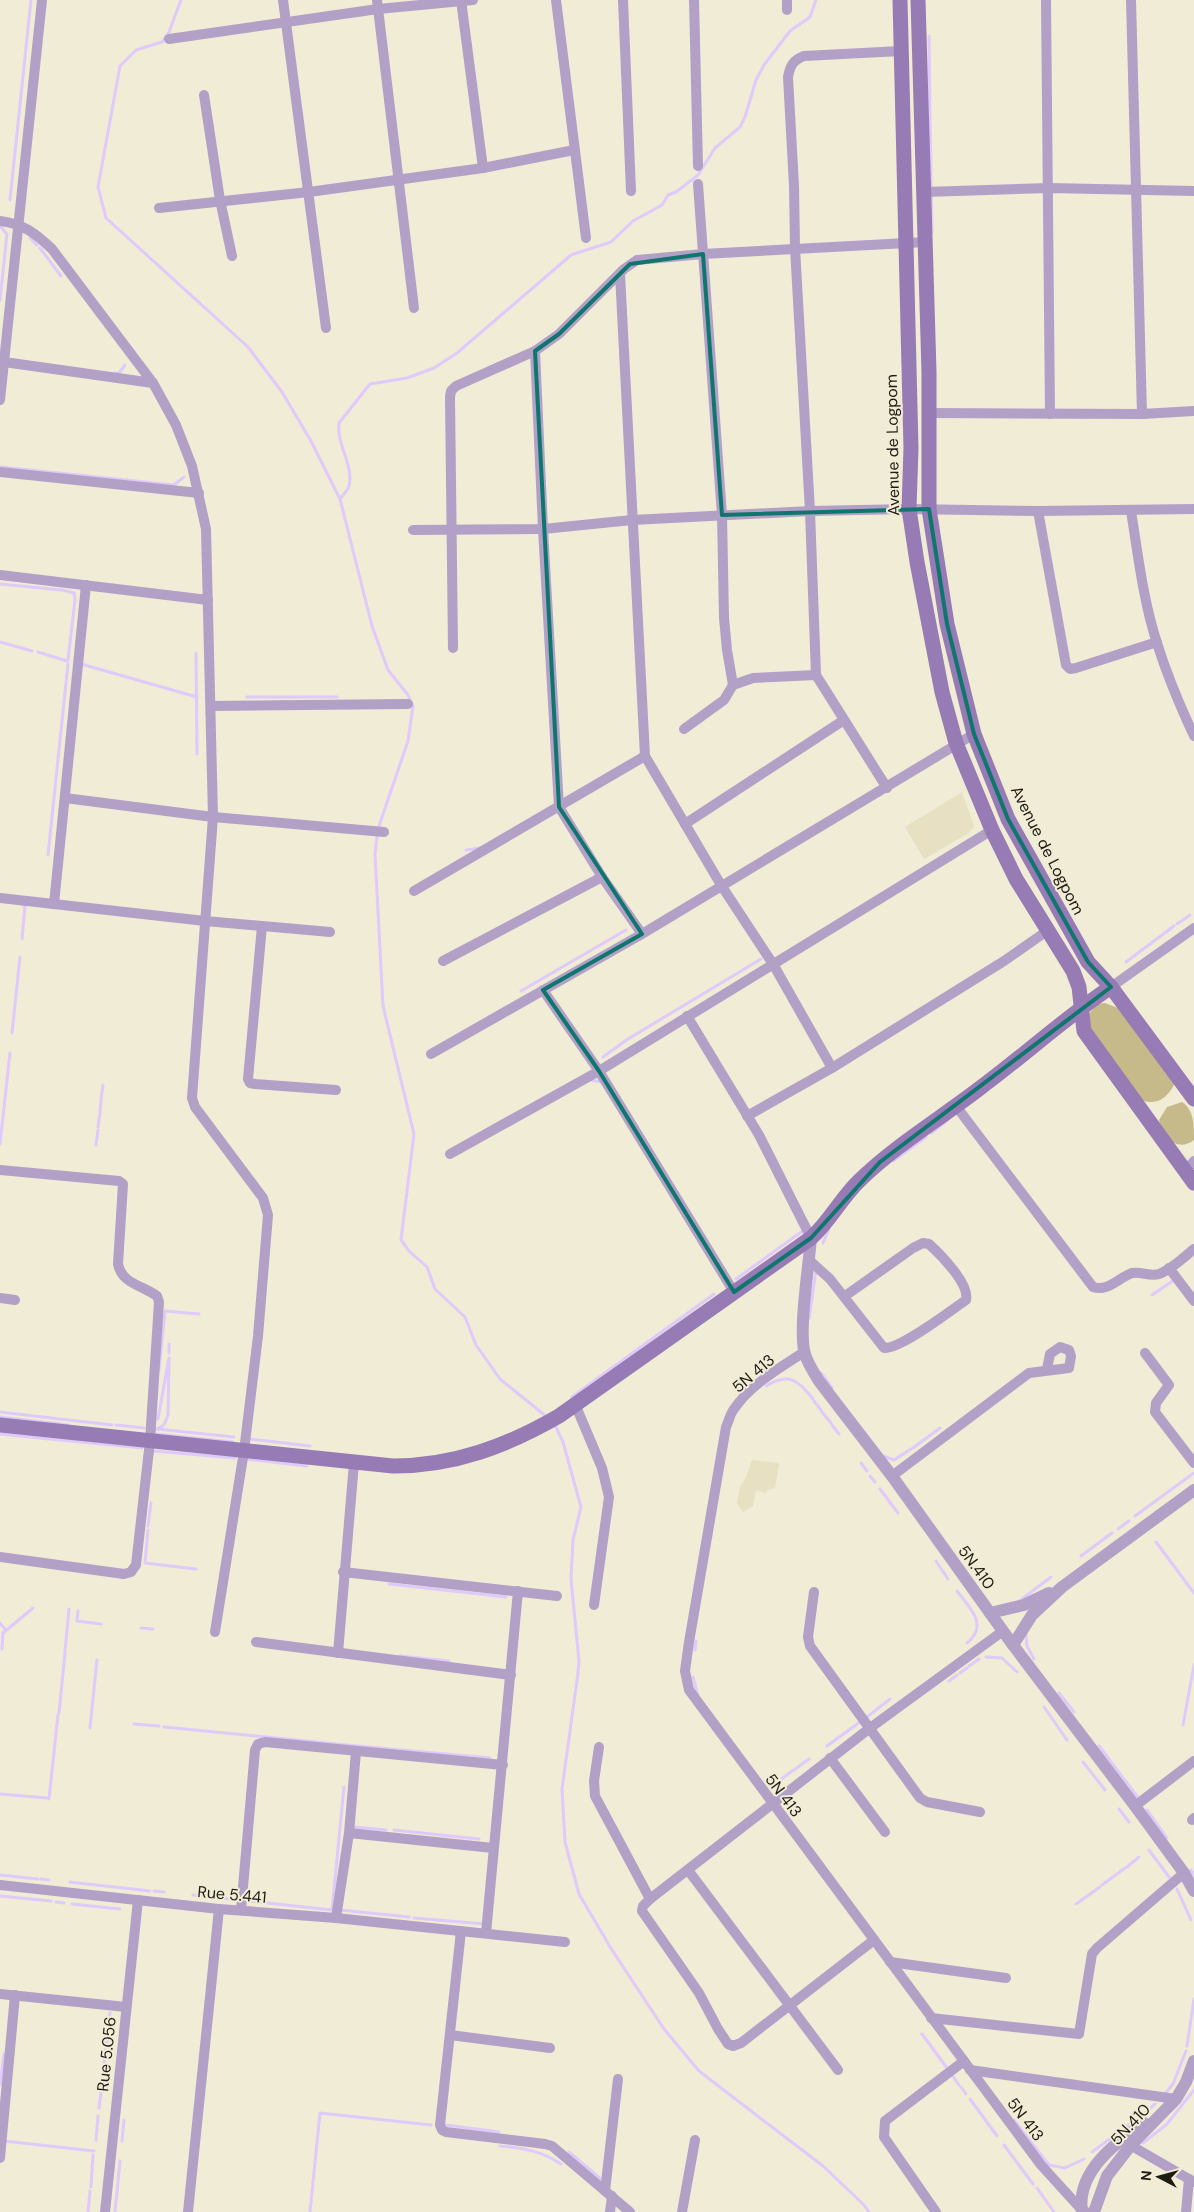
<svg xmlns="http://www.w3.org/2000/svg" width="1194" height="2212" font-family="'DM Sans',sans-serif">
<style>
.built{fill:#e7e0c2}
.green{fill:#c7ba8a}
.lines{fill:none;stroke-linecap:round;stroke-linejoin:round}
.stream{stroke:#e0c9fb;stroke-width:3}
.minor{stroke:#b2a0c7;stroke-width:10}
.tertiary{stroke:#b2a0c7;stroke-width:12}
.secondary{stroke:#967bb4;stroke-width:15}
.marked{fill:none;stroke:#0f766e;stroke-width:4;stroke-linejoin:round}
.labels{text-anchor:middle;stroke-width:4;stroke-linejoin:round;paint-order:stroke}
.street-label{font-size:16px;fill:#1d1b13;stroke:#f1ecd6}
</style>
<rect width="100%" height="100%" fill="#f1ecd6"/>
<g class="built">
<polygon points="962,792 974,826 969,833 924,859 905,827"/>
<polygon points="752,1460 779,1463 776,1483 775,1488 766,1491 766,1493 756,1490 753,1506 743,1512 737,1503 740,1487 746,1477"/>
</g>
<g class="green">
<path d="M1105,1003L1118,1008L1173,1080L1174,1085C1167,1098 1157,1105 1143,1101L1089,1030L1088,1015L1097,1004Z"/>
<path d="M1182,1102C1194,1110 1194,1125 1194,1140C1177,1153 1163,1137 1159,1120L1167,1107Z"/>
</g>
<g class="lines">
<g class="stream">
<polyline points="181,0 169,32 162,42 136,50 120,66 98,187 106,218 248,347 282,392 311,441 340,499 372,626 388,670 408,695 413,706 408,741 378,829 375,854 383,1006 414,1134 401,1240 409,1251 427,1267 435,1289 465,1317 476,1345 500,1379 547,1417"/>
<polyline points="929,36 930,117"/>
<polyline points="930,119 932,232"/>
<polyline points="10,200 31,0"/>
<polyline points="0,226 6,233"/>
<polyline points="30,238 37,245"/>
<polyline points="40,248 61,276"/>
<polyline points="0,300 7,234"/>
<polyline points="115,373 119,373 125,365"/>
<polyline points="1,467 174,485 184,477"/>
<path d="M340,499C342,496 348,490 349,486C354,465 336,444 339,423L370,384L407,378L434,368L457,353L571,255L611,242L633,221L662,205L668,195L676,192L698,175L715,148L740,127L745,117L756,80L764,65L790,31L810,17L816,0"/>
<polyline points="0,584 62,590 74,593 75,600 68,660"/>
<polyline points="0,642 32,651"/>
<polyline points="38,652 67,661"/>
<polyline points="196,653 197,754"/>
<polyline points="81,664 197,697"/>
<polyline points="247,697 337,697"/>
<polyline points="466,850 480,848"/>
<polyline points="48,855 68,664"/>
<polyline points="1177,924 1190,915"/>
<polyline points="22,939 25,906 23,905"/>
<polyline points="1126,962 1174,926"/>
<polyline points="521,991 626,930"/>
<polyline points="12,1033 20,957"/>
<polyline points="603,1057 628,1039 761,959"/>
<polyline points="590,1080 602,1082"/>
<polyline points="101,1099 103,1085"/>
<polyline points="100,1111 101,1101"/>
<polyline points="98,1127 100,1113"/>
<polyline points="931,1133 948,1120"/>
<polyline points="0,1144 10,1053"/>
<polyline points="96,1145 98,1130"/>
<polyline points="893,1161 926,1137"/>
<polyline points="823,1243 829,1229"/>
<polyline points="736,1279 804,1230"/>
<polyline points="1152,1295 1174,1280"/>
<polyline points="809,1318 816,1270"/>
<polyline points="169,1353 169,1344"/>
<polyline points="159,1370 165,1311 199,1314"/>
<polyline points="821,1373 832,1388"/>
<path d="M766,1386C789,1372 798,1380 813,1399"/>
<polyline points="572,1397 714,1294"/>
<polyline points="814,1401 821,1410"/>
<polyline points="0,1412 86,1422"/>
<polyline points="822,1412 831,1423"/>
<polyline points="0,1417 52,1423"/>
<polyline points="87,1422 112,1425"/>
<polyline points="54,1423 68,1425"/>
<polyline points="554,1423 563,1442 581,1507 573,1540 571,1579 579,1661 578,1673 562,1789 565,1842 579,1894 612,1950 664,2029 699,2071 823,2166 864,2205 869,2212"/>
<polyline points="116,1425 144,1428"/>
<polyline points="832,1425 839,1434"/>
<polyline points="157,1429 164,1425 168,1415 169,1358 158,1419"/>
<polyline points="157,1429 234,1437"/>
<polyline points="0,1434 49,1439"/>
<polyline points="156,1434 233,1442"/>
<polyline points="51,1439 111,1445"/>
<polyline points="249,1439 310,1446"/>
<polyline points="113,1445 142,1448"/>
<polyline points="913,1448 940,1428"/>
<polyline points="152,1454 154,1451 235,1458"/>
<polyline points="883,1456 894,1460 911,1449"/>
<polyline points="245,1459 307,1466"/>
<polyline points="861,1463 867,1471"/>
<polyline points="870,1476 875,1482"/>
<polyline points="880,1489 898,1513"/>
<polyline points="1135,1516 1194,1473"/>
<polyline points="148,1526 151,1503"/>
<polyline points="1118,1529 1129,1521"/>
<polyline points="148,1530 145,1563 196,1569"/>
<polyline points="1156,1542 1194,1593"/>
<polyline points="1081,1556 1112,1533"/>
<polyline points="936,1561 948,1579"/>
<polyline points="389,1584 506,1597"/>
<path d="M957,1591C970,1608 989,1625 967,1643"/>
<polyline points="1018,1602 1051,1577"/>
<polyline points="78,1611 77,1621 101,1624"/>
<polyline points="0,1623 5,1629"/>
<polyline points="141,1628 153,1629"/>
<polyline points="1026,1635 1027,1646 1034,1659"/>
<polyline points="2,1649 3,1633 33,1608"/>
<polyline points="695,1650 696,1641"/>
<polyline points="65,1651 69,1609"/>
<polyline points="400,1656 449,1661"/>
<polyline points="986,1657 1002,1658 1017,1672"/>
<polyline points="969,1666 979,1659"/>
<polyline points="960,1673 967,1668"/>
<polyline points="693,1677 698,1696"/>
<polyline points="949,1681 957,1675"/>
<polyline points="1059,1693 1074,1712"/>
<polyline points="1044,1707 1067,1740"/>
<polyline points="59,1713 65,1653"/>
<polyline points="867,1717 890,1699"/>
<polyline points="134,1724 159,1726"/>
<polyline points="1183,1725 1194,1665"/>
<polyline points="164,1727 357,1746"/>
<polyline points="90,1728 97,1660"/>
<polyline points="358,1746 490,1758"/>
<polyline points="827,1746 860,1722"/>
<polyline points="1099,1746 1139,1799"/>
<polyline points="1083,1762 1105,1790"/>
<polyline points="773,1785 809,1759"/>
<polyline points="0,1794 47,1798"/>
<polyline points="49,1799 58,1715"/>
<polyline points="1119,1809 1129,1822"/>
<polyline points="1147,1810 1167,1838"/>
<polyline points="355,1827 386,1830"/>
<polyline points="394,1830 479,1839"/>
<polyline points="1149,1850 1169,1877"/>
<polyline points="1127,1867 1139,1857"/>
<polyline points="1191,1870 1194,1875"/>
<polyline points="0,1875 38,1879"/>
<polyline points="41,1879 49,1880"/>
<polyline points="70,1882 86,1884"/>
<polyline points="88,1884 150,1891"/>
<polyline points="1102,1885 1125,1868"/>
<polyline points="1177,1889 1191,1920"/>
<polyline points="154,1891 164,1892"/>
<polyline points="193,1895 230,1899"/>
<polyline points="0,1896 51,1901"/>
<polyline points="250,1901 332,1910 344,1787"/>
<polyline points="56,1902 64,1903"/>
<polyline points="72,1904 120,1909"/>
<polyline points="1076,1904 1100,1887"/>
<polyline points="340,1910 409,1917"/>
<polyline points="414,1918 485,1924"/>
<polyline points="922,2034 947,2068"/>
<polyline points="1187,2046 1194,1999"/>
<polyline points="104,2065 110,2013"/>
<polyline points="952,2075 959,2085"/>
<polyline points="0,2084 4,2054"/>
<polyline points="961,2087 966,2094"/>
<polyline points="1164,2095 1173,2084 1186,2051"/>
<polyline points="970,2099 997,2136"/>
<polyline points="99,2108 103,2075"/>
<polyline points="1139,2118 1155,2104"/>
<polyline points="1014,2120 1049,2165 1065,2168 1084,2159"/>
<polyline points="446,2125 499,2132"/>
<polyline points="96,2140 98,2116"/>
<polyline points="4,2141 94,2151"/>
<polyline points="122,2141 124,2120"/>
<polyline points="1143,2143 1167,2124 1194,2090"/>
<polyline points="1004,2145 1033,2184"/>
<path d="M500,2146C523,2148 542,2151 561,2164"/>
<polyline points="569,2152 602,2180"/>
<polyline points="1092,2152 1134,2121"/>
<polyline points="91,2187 93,2155"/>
<polyline points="1037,2188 1054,2212"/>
<polyline points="88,2212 90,2191"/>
<polyline points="115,2212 120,2161"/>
<polyline points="310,2212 320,2113 431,2125"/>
</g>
<g class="minor">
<polyline points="283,0 326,328"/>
<polyline points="377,0 414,308"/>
<polyline points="461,0 483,168"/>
<polyline points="556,0 586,238"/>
<polyline points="623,0 631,191"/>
<polyline points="694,0 698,166"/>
<polyline points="787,0 787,10"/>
<polyline points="1046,0 1050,414"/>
<polyline points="1131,0 1142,414"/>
<polyline points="169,39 378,9 473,0"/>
<polyline points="204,95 220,200 232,256"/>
<polyline points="698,184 722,515 724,618 727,650 733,685"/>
<polyline points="925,192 1049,188 1194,191"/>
<polyline points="159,208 309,192 483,168 574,150"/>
<path d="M0,221C24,224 35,233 52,249L153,383L176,425L192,466L206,529L213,817L192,1098L195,1107L263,1198L268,1215L258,1336L244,1451L215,1632"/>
<polyline points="620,274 645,756 721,885 773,964 832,1068 1004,961 1047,931"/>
<polyline points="535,351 543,529 559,807 602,877 642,934"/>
<polyline points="4,362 153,383"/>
<polyline points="0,400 42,0"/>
<polyline points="929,413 1142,414 1194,411"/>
<polyline points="0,472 199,493"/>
<polyline points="1038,511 1066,665 1070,669 1076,668 1157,642"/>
<path d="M1131,511C1138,554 1143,600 1157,643C1167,675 1180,706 1194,736"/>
<polyline points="413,530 543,529 632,520 810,511 909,509 1038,511 1194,509"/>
<polyline points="0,575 208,600"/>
<polyline points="453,648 450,397 451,391 456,386 535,351 559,334 624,269 637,260 703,254 926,242"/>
<polyline points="211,706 408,704"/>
<polyline points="684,729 724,700 733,685 753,678 816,675"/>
<path d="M887,788L816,675L810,511L795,248L794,186L788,77C790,66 793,60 804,56L901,51"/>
<polyline points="65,798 213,817 384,832"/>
<polyline points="685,824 844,720"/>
<polyline points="414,891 645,756"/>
<polyline points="0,898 205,921 330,932"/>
<polyline points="54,904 86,585"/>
<polyline points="262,926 248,1079 250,1083 255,1084 336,1090"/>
<polyline points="443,961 602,877"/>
<polyline points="1111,987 1194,928"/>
<polyline points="543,990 599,1071 734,1292"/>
<polyline points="687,1016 759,1135 811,1238"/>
<polyline points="431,1054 642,934 974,734"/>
<path d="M956,1106L1093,1287C1108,1292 1118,1278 1132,1273C1141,1271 1150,1277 1159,1274C1171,1270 1184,1257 1194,1249"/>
<polyline points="747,1116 832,1068"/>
<polyline points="450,1154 599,1071 992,830"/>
<path d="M0,1170L119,1181L123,1184L118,1264C122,1284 142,1285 157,1296L159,1302L150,1441L136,1565L131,1572L124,1574L0,1557"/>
<polyline points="1185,1171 1194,1161"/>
<path d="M809,1260L830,1279L884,1348C901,1349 950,1311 966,1300C970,1284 940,1254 929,1244L923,1243L913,1248L845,1296"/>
<polyline points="1169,1268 1194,1301"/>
<polyline points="0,1298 15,1300"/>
<path d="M804,1352C780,1368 751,1384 734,1409C730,1414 729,1421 726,1427L689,1642L685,1671L689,1690L1041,2165L1081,2209L1085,2211"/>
<polyline points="1145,1353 1169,1385 1156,1403 1155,1412 1194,1463"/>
<polyline points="575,1404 602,1468 609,1497 594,1605"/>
<polyline points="892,1476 1029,1373 1069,1368 1071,1356 1069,1350 1060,1347 1050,1354 1047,1369"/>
<polyline points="343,1572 557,1596"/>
<polyline points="814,1592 808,1637 810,1646 920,1798 927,1802 980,1812"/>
<polyline points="256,1642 511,1675"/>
<polyline points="338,1653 354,1463"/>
<polyline points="599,1747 594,1781 595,1796 650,1899"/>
<polyline points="830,1758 885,1832"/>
<polyline points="1135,1806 1194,1761"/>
<polyline points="1192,1820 1194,1818"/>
<polyline points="349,1833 493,1848"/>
<polyline points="688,1870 838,2070"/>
<polyline points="0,1885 219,1909 336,1918 565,1942"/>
<polyline points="241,1910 255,1750 258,1744 265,1742 503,1765"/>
<polyline points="336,1918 349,1833 356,1752"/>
<polyline points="461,1931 440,2125 442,2130 446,2132 545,2144 552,2146 630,2212"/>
<polyline points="486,1933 518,1591"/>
<polyline points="874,1940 741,2043 733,2046 728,2044 718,2029 699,1993 642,1911 643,1906 650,1899 870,1728 1003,1631"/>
<polyline points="890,1962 1006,1978"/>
<polyline points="0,1994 126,2007"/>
<polyline points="931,2018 1079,2034 1092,1954 1097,1948 1184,1873"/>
<polyline points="450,2035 550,2048"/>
<polyline points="970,2070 1176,2099"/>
<polyline points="1125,2142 1194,2182"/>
<polyline points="0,2158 15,1995"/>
<polyline points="605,2191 618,2079"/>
<polyline points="105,2212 138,1900"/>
<polyline points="188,2212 219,1909"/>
<polyline points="610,2212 612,2196"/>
<polyline points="682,2212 695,2140"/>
<polyline points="936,2212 884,2137 885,2121 964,2061"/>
<polyline points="1186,2212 1189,2179"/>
</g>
<g class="tertiary">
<path d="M811,1238C809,1265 798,1332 805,1354C808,1364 814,1373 819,1381L892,1476L1013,1645L1135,1806L1184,1873L1194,1891"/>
<polyline points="990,1613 1024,1605 1049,1593"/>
<polyline points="1013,1645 1032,1615 1062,1587 1194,1490"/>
<path d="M1082,2212C1076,2172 1115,2143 1144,2123"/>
<polyline points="1094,2212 1107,2176 1131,2145 1176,2099 1186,2082 1194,2061"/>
</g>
<g class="secondary">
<polyline points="900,0 911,448 909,509 917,562 942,692 956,743 992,830 1016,879 1073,971 1079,987 1084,1031 1194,1183"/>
<polyline points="918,0 929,372 929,509 947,624 974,734 1008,819 1088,962 1111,987 1194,1099"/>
<path d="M0,1425L393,1466C454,1466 507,1446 559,1416L811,1238C830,1221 841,1198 860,1180C897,1144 943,1117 984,1085C1027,1053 1066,1017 1111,987"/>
</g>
</g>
<path class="marked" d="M703,254L722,515L929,509L947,624L974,734L1008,819L1088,962L1111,987L880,1162L811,1238L734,1292L599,1071L543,990L642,934L559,807L535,351L559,334L630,264Z"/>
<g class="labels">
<g class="street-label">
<text transform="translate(892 445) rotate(-91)" y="6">Avenue de Logpom</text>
<text transform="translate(1048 850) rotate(63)" y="6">Avenue de Logpom</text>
<text transform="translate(753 1373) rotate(-40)" y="6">5N 413</text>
<text transform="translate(977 1567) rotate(54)" y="6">5N.410</text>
<text transform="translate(784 1795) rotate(53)" y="6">5N 413</text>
<text transform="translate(232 1894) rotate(5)" y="6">Rue 5.441</text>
<text transform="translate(106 2054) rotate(-84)" y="6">Rue 5.056</text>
<text transform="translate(1026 2119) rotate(53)" y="6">5N 413</text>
<text transform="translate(1130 2124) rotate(-47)" y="6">5N.410</text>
</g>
</g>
<g transform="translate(1159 2177) rotate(276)" stroke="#f1ecd6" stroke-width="4" paint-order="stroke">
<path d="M0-4L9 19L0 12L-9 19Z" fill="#1d1b13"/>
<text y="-8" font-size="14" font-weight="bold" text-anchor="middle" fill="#1d1b13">N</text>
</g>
</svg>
